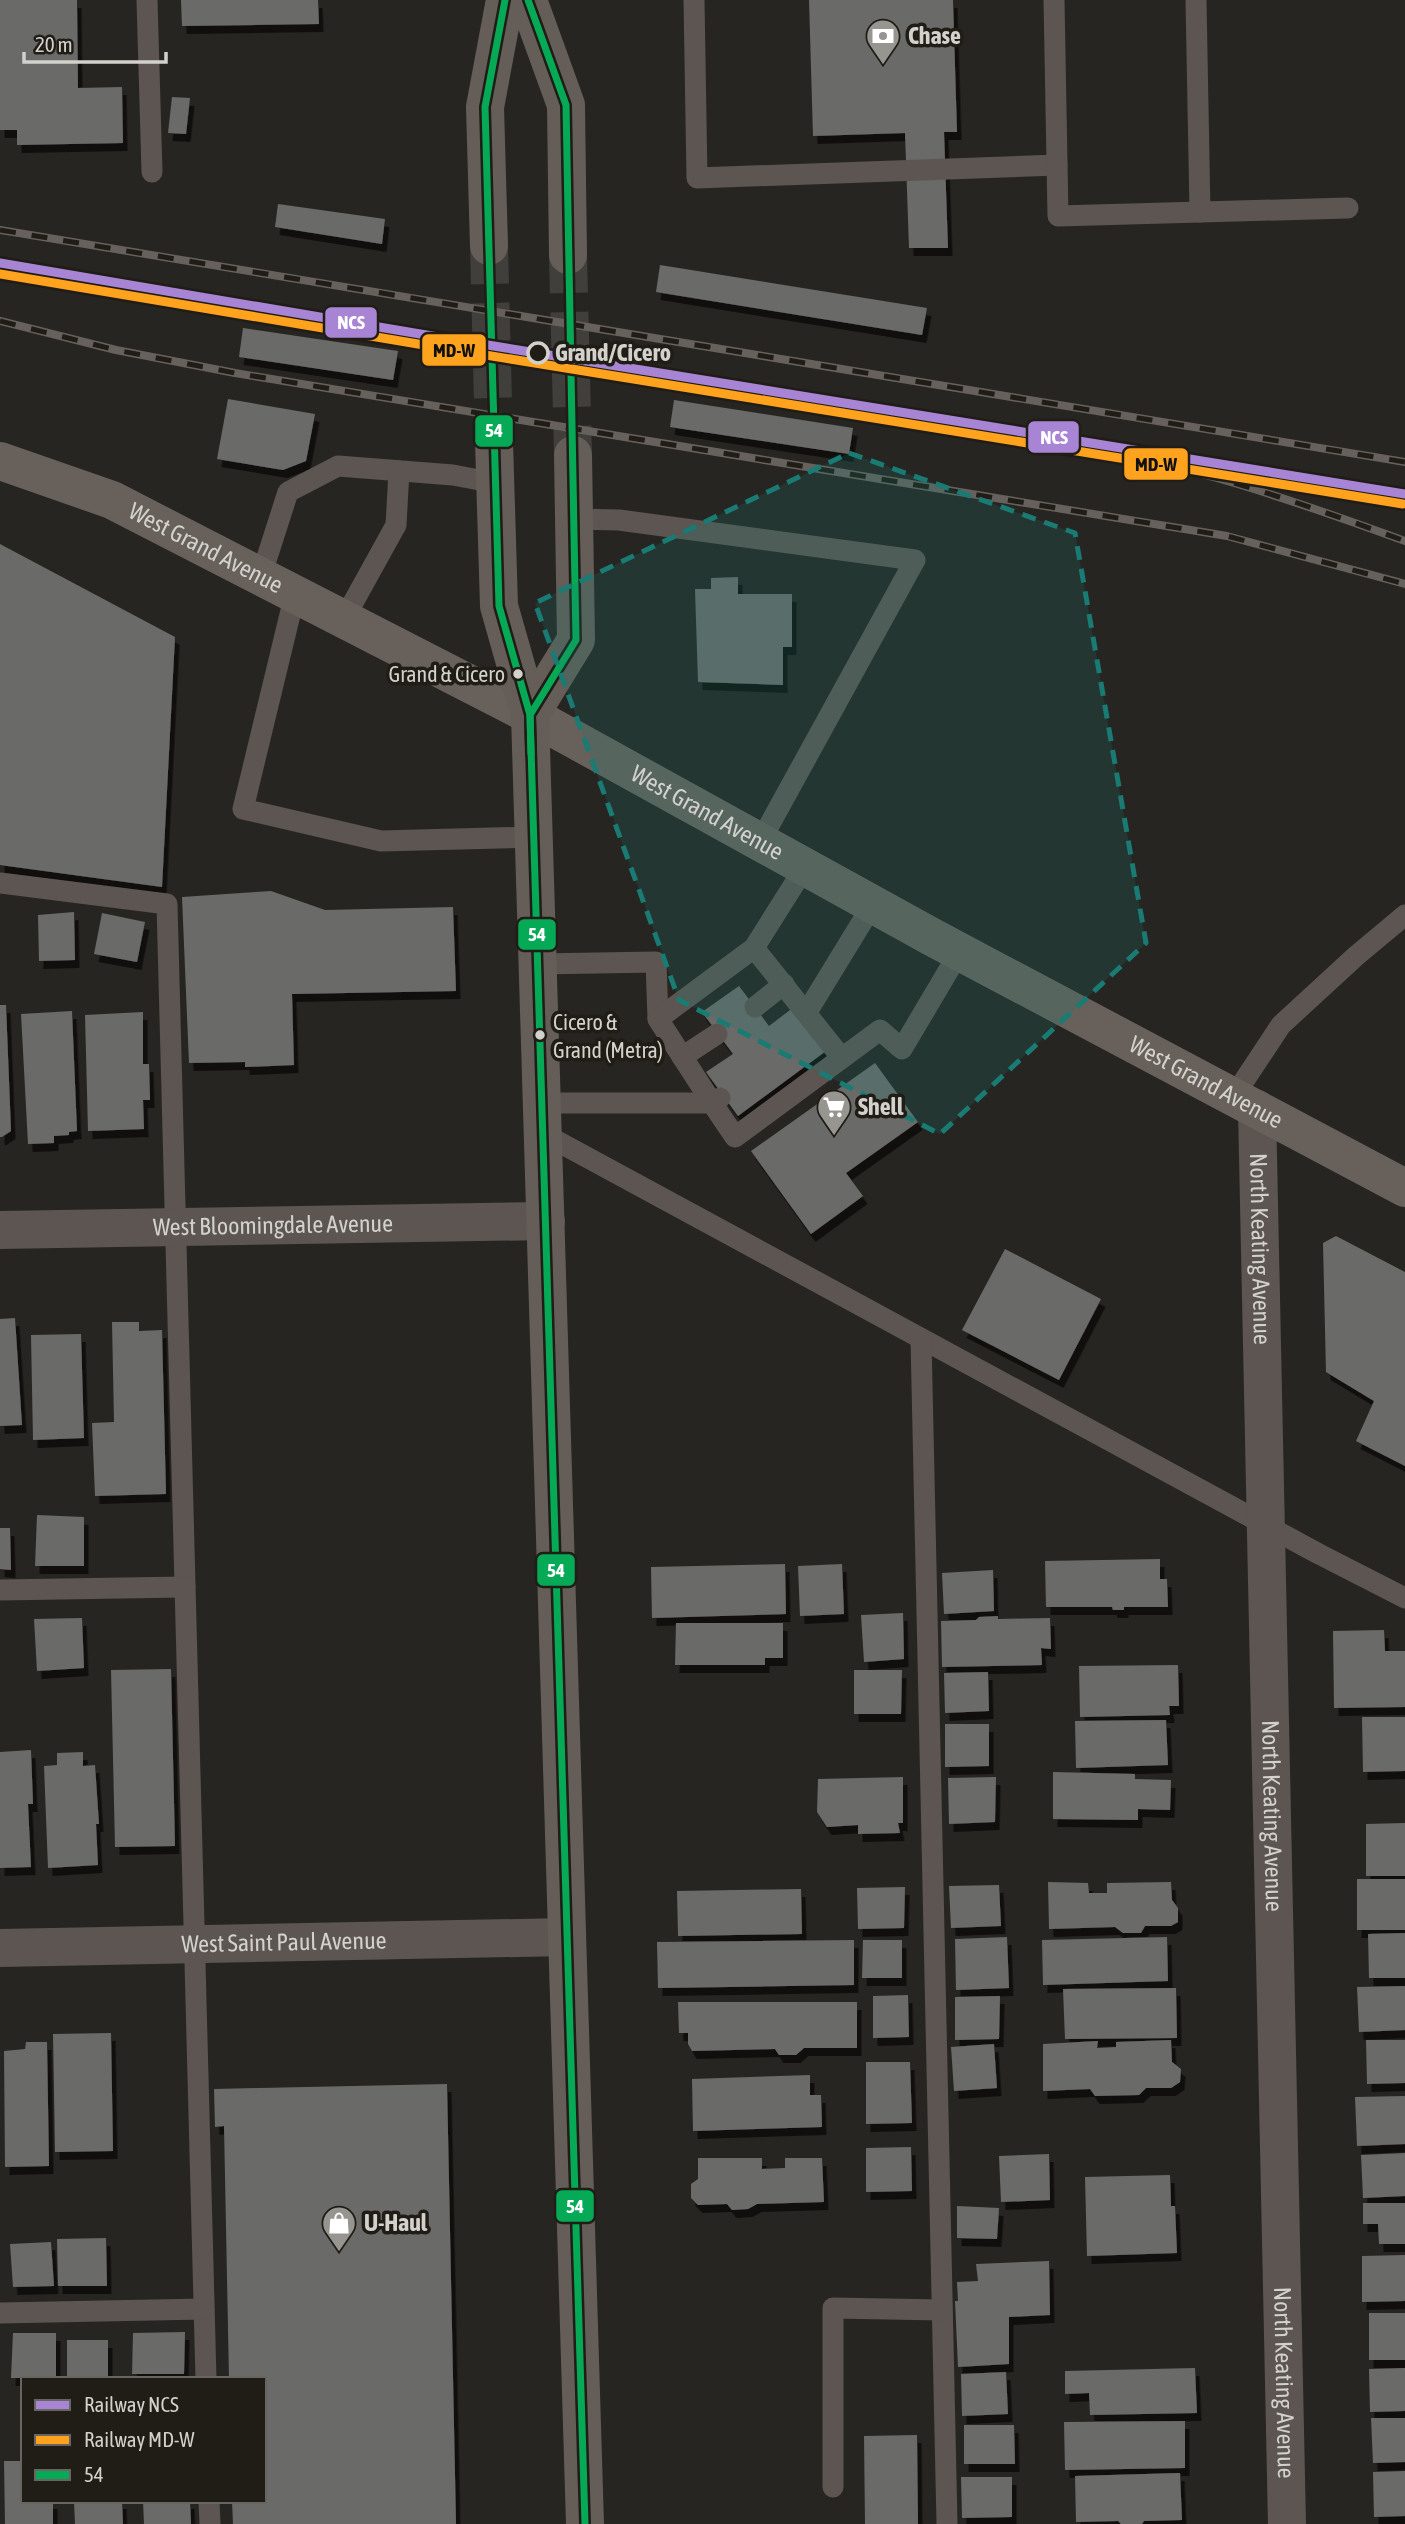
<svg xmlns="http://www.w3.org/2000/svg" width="1405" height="2524" font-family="'Asap Condensed',sans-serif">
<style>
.building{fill:#6b6a67;filter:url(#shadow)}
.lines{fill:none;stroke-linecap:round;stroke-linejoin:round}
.primary-tunnel{stroke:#413f3b;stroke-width:38;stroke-dasharray:38 19;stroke-linecap:butt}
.service{stroke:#5c5551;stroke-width:21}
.minor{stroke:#5c5551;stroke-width:38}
.secondary{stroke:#67605b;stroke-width:38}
.primary{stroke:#655d58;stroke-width:38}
.rail-casing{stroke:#66615d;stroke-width:8}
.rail{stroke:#201c16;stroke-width:5;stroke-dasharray:16;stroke-linecap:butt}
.bus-1-casing{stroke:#201c16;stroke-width:12}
.bus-1{stroke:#06aa56;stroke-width:7}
.rail-1-casing{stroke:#201c16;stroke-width:14}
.rail-2-casing{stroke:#201c16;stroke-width:14}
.rail-1{stroke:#a885d4;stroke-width:9}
.rail-2{stroke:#ffa21d;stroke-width:9}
.marked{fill:#197b73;fill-opacity:0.2;stroke:#197b73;stroke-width:5;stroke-dasharray:14 9;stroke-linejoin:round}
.stop-dot{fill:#201c16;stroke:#d3d1cc;stroke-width:3.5}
.bus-dot{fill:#d3d1cc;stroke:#201c16;stroke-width:2.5}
.labels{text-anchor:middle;stroke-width:7;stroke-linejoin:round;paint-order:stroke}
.bus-label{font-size:22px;fill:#d3d1cc;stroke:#201c16;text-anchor:end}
.poi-label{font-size:24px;font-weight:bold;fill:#d3d1cc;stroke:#201c16;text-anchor:start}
.stop-label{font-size:24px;font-weight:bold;fill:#d3d1cc;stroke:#201c16;text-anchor:start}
.street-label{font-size:24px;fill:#d3d1cc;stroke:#201c16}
.line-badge{stroke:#201c16;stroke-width:2.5}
.badge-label{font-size:19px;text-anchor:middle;font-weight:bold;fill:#fff}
.pale-badge-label{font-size:19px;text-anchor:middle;font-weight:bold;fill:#111}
</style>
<defs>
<filter id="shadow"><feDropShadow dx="4.5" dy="8" stdDeviation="0" flood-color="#0009"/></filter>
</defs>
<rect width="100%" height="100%" fill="#272521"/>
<g class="building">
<polygon points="0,0 77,0 78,88 122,87 123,143 17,145 17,130 0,130"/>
<polygon points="181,0 318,0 319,24 182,26"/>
<polygon points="809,0 953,0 957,132 944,132 948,248 909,248 905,133 813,136"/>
<polygon points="172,97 190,98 186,134 168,133"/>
<polygon points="278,204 385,219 382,244 275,227"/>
<polygon points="660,265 927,308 922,335 656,292"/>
<polygon points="243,328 398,351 393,380 239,357"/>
<polygon points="228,399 315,414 306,461 283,470 217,459"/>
<polygon points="674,400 853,428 849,454 670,427"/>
<polygon points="0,544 175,637 162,887 0,865"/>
<polygon points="738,577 738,594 792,594 792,647 783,647 783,685 698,682 695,589 711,589 711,578"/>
<polygon points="271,891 325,910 453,907 456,991 292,994 294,1065 245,1067 245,1062 189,1063 182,897"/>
<polygon points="74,912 75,960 39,961 38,915"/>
<polygon points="102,913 145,922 137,962 94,954"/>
<polygon points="739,986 769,1026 794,1007 826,1051 738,1116 706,1072 733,1054 702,1012"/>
<polygon points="0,1005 6,1005 11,1131 2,1137 0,1137"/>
<polygon points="72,1011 77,1131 69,1132 69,1135 54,1136 54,1143 28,1144 21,1014"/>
<polygon points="143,1012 143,1064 149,1064 150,1100 143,1100 144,1129 88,1131 85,1015"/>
<polygon points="875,1063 918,1122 846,1173 863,1196 811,1234 751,1151"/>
<polygon points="1336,1236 1405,1272 1405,1466 1356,1441 1374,1401 1326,1372 1323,1243"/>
<polygon points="1005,1249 1101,1299 1059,1380 962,1330"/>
<polygon points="15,1318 22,1425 0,1426 0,1319"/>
<polygon points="112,1322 139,1322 139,1331 162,1330 166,1494 95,1496 92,1423 114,1422"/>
<polygon points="81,1334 84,1438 33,1440 31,1335"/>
<polygon points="37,1515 84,1517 84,1566 35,1566"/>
<polygon points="0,1528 10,1528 11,1570 0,1569"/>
<polygon points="1160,1559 1160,1579 1167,1579 1168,1607 1124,1607 1124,1610 1113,1610 1112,1607 1046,1607 1045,1561"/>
<polygon points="785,1564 786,1614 652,1618 651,1567"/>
<polygon points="842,1564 844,1614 800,1616 798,1566"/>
<polygon points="993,1570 994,1611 944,1614 942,1573"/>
<polygon points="903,1613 904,1659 864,1662 861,1615"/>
<polygon points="998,1616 998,1619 1050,1618 1051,1649 1041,1648 1042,1665 942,1667 941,1621 976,1620 979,1617"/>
<polygon points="82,1618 84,1668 37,1671 34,1619"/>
<polygon points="676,1623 783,1623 783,1658 765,1658 765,1665 675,1665"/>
<polygon points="1384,1630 1385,1651 1405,1651 1405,1707 1334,1708 1333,1631"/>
<polygon points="1178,1665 1179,1706 1169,1706 1170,1715 1080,1717 1079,1666"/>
<polygon points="171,1669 175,1846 115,1847 111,1670"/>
<polygon points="854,1670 902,1670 901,1714 854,1714"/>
<polygon points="988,1672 989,1711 945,1713 944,1673"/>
<polygon points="1362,1717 1405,1717 1405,1771 1363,1772"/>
<polygon points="1166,1720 1168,1765 1076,1768 1075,1721"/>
<polygon points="945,1724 989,1724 989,1766 945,1767"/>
<polygon points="31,1750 33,1804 28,1804 31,1867 0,1868 0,1752"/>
<polygon points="83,1752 83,1766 95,1765 99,1824 96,1824 98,1865 48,1868 44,1766 57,1765 57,1753"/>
<polygon points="1053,1772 1135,1774 1135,1779 1171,1780 1170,1810 1138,1809 1138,1820 1053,1819"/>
<polygon points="903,1777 903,1823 898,1823 900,1833 858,1834 858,1825 827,1827 817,1812 818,1779"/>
<polygon points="996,1777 995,1822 949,1824 948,1778"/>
<polygon points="1405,1823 1405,1876 1366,1876 1366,1824"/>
<rect x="1357" y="1879" width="48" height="51"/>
<polygon points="1048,1882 1088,1883 1089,1893 1107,1893 1107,1883 1171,1882 1172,1900 1178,1908 1178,1922 1171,1926 1145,1926 1141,1933 1123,1933 1115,1927 1049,1929"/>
<polygon points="999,1885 1001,1926 951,1928 949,1886"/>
<polygon points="905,1887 904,1928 858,1929 857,1888"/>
<polygon points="801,1889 802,1934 678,1936 677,1891"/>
<polygon points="1405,1933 1405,1978 1369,1978 1368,1934"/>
<polygon points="1007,1937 1009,1988 956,1990 955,1939"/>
<polygon points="1167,1937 1168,1981 1043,1985 1042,1940"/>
<polygon points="854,1940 854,1985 658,1988 657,1942"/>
<polygon points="863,1940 902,1940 902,1978 862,1978"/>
<polygon points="1405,1986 1405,2030 1359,2032 1357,1987"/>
<polygon points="1176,1988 1177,2038 1065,2039 1063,1989"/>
<polygon points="908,1995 909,2037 873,2038 873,1996"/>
<polygon points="1000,1996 999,2039 955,2040 955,1997"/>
<polygon points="678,2002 857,2002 857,2048 804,2048 796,2055 779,2055 775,2049 692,2051 688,2044 688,2033 679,2033"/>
<polygon points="111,2033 113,2151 55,2152 53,2034"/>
<polygon points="1171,2040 1172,2062 1181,2069 1180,2082 1171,2088 1146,2088 1139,2095 1095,2096 1090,2089 1043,2091 1043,2044 1098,2041 1097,2048 1116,2047 1116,2042"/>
<polygon points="1366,2040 1405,2040 1405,2083 1367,2084"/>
<polygon points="26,2042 47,2042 49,2166 5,2167 4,2051 25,2049"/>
<polygon points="994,2044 997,2088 954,2091 951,2047"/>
<polygon points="866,2062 910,2062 912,2123 866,2124"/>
<polygon points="810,2075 810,2095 821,2095 822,2127 693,2131 692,2079"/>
<polygon points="447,2084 456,2524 233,2524 232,2501 264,2501 264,2379 229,2379 224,2126 215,2127 214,2089"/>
<polygon points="1405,2096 1405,2144 1357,2146 1355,2097"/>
<polygon points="911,2147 912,2191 866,2192 866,2148"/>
<polygon points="1405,2153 1405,2196 1363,2198 1361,2155"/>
<polygon points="1049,2154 1050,2200 1001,2202 999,2156"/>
<polygon points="698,2158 762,2158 762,2169 785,2168 785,2158 822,2158 824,2202 757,2204 748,2209 732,2210 727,2204 698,2205 691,2198 691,2184 698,2179"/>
<polygon points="1170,2175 1171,2206 1175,2206 1177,2253 1087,2256 1085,2177"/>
<polygon points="1363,2203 1405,2203 1405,2244 1379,2244 1378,2224 1363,2224"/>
<polygon points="957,2206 999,2208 997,2239 957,2238"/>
<polygon points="106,2238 107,2286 58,2286 57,2239"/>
<polygon points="51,2242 54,2286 13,2287 10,2244"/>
<polygon points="1405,2255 1405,2301 1362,2302 1362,2256"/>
<polygon points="1049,2261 1050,2315 1009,2317 1009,2364 958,2367 955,2301 958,2301 957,2282 978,2281 976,2264"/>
<rect x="1369" y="2313" width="36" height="47"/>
<polygon points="185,2332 184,2374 132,2374 133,2333"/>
<polygon points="13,2333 56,2333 56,2378 11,2378"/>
<rect x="67" y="2340" width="41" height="39"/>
<polygon points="1195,2368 1197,2413 1090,2415 1089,2393 1065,2394 1065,2371"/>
<polygon points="1405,2368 1405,2411 1370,2412 1369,2369"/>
<polygon points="1006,2372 1008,2414 962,2416 961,2374"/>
<polygon points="1371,2418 1405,2418 1405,2462 1373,2463"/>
<polygon points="1185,2421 1185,2468 1065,2470 1064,2422"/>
<polygon points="964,2425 1014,2425 1015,2464 964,2464"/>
<polygon points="917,2435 918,2524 865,2524 864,2436"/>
<polygon points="4,2461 23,2461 23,2501 53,2501 53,2524 5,2524"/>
<polygon points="1405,2471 1405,2516 1374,2517 1373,2472"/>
<polygon points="1180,2473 1182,2520 1144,2521 1142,2524 1121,2524 1118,2521 1076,2522 1075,2476"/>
<polygon points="961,2477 1012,2477 1012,2517 962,2518"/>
<polygon points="74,2501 122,2501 123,2524 75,2524"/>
<polygon points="143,2501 190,2501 191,2524 144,2524"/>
</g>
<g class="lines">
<g class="primary-tunnel">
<polyline points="489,246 494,442"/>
<polyline points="568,255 573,455"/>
</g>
<g class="service">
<polyline points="147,0 152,172"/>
<polyline points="694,0 697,178 1057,165"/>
<polyline points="1054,0 1058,216 1348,208"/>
<polyline points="1196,0 1200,212"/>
<polyline points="574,519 619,520 915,560 760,842"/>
<polyline points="261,576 288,492 338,466 453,475 495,483"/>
<polyline points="295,594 243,809 381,841 534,837"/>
<polyline points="344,619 396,525 399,471"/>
<polyline points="0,883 167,904 206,2379"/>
<polyline points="754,948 805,867"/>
<polyline points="538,964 656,962 658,1019"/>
<polyline points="755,1007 784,984"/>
<polyline points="807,1012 873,904"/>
<polyline points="682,1057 717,1034"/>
<polyline points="1234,1096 1281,1025 1356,956 1405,915"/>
<polyline points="720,1098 712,1103 658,1019 754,948 841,1057"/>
<polyline points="543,1103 712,1103 735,1137 880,1030 902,1049 960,951"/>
<polyline points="544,1134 1319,1554 1405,1598"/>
<polyline points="921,1339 947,2524"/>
<polyline points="0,1590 185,1587"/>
<polyline points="0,2313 204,2309"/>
<polyline points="833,2487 833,2308 942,2310"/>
<polyline points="209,2501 210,2524"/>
</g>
<g class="minor">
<path id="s1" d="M1257,1109L1287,2524"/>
<path id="s2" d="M0,1230L546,1221"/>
<path id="s3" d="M0,1948L567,1937"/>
</g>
<path class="secondary" id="s4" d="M0,461L112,500L530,715L932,937L1405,1188"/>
<g class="primary">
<polyline points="528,0 566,105 568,255"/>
<polyline points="489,246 485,107 505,0"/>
<polyline points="494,442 499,606 530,715 585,2524"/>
<polyline points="530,715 576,640 573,455"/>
</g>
<g class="rail-casing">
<g id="rail">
<polyline points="0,230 1405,462"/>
<polyline points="0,321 116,350 235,373 1227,536 1405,584"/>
<path d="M890,410C998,430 1107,449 1213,477C1278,495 1342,518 1405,541"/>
</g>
</g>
<use href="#rail" class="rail"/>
<g class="bus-1-casing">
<g id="bus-1">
<polyline points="505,0 485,107 499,606 530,715 531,754"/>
<polyline points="528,0 566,105 576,640 530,715 585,2524"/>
</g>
</g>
<use href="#bus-1" class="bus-1"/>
<g class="rail-1-casing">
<polyline id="rail-1" points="0,263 432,336 1405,494"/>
</g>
<g class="rail-2-casing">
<polyline id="rail-2" points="0,274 430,346 1403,504"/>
</g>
<use href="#rail-1" class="rail-1"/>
<use href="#rail-2" class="rail-2"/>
</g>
<path class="marked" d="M849,453L1075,533L1146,943L940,1134L679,1000L535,603Z"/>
<defs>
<g id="bank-pin" transform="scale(1.75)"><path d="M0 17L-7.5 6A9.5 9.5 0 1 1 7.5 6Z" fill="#979590" stroke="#201c16"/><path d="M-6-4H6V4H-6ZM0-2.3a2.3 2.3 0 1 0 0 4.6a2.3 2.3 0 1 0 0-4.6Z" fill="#fff"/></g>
<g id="supermarket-pin" transform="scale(1.75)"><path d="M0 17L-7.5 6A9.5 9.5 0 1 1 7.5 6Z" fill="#979590" stroke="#201c16"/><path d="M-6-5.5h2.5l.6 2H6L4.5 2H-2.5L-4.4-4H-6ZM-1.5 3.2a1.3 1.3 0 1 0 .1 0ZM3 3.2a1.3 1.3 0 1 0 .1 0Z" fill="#fff"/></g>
<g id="shop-pin" transform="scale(1.75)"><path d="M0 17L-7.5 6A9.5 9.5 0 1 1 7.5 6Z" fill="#979590" stroke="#201c16"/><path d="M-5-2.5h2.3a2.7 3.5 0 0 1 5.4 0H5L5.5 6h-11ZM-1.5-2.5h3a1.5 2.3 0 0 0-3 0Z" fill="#fff"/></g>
</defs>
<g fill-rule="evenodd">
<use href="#bank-pin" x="883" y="36"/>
<use href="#supermarket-pin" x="834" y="1107"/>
<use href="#shop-pin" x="339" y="2223"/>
</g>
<circle class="stop-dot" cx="538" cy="353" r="10"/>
<g class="bus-dot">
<circle cx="518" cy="674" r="6"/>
<circle cx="540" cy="1035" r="6"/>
</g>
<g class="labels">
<g class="bus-label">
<text x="505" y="682">Grand &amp; Cicero</text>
<text x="553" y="1030" text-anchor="start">Cicero &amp;<tspan x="553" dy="28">Grand (Metra)</tspan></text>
</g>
<g class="poi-label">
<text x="908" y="44">Chase</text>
<text x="858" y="1115">Shell</text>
<text x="364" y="2231">U-Haul</text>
</g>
<g class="stop-label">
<text x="555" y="361">Grand/Cicero</text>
</g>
<g class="street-label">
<text dy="8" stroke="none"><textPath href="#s4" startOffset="224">West Grand Avenue</textPath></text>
<text dy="8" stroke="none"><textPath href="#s4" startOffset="791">West Grand Avenue</textPath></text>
<text dy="8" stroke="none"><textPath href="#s4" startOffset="1358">West Grand Avenue</textPath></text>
<text dy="8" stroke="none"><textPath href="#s2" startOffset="273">West Bloomingdale Avenue</textPath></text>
<text dy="8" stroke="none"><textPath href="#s1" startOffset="140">North Keating Avenue</textPath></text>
<text dy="8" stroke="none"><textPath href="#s1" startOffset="707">North Keating Avenue</textPath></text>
<text dy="8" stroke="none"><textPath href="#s3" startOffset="284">West Saint Paul Avenue</textPath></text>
<text dy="8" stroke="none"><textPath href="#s1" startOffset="1274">North Keating Avenue</textPath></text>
</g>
</g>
<g class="line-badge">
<rect x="324" y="306" width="54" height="33" rx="7" fill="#a885d4"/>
<rect x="421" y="333" width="66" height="34" rx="7" fill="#ffa21d"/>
<rect x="474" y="414" width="40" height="34" rx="7" fill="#06aa56"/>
<rect x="1027" y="420" width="53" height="34" rx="7" fill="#a885d4"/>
<rect x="1123" y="447" width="66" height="34" rx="7" fill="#ffa21d"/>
<rect x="517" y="918" width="40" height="33" rx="7" fill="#06aa56"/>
<rect x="536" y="1553" width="40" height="34" rx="7" fill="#06aa56"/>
<rect x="555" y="2189" width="40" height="34" rx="7" fill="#06aa56"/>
</g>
<g class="badge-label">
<text x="351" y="329">NCS</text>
<text x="494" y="437">54</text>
<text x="1054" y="444">NCS</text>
<text x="537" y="941">54</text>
<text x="556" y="1577">54</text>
<text x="575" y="2213">54</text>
</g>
<g class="pale-badge-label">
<text x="454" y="357">MD-W</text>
<text x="1156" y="471">MD-W</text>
</g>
<rect x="21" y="2377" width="245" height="126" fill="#201c16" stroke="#68645f" stroke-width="2"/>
<rect x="35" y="2400" width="35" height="10" fill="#a885d4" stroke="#68645f" stroke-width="2"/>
<text x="84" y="2412" font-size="21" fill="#d3d1cc">Railway NCS</text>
<rect x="35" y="2435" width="35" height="10" fill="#ffa21d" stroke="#68645f" stroke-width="2"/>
<text x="84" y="2447" font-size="21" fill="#d3d1cc">Railway MD-W</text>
<rect x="35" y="2470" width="35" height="10" fill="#06aa56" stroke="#68645f" stroke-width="2"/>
<text x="84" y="2482" font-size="21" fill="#d3d1cc">54</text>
<path d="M24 52v10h142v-10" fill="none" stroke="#d3d1cc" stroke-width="3.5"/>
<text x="35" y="52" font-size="21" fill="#d3d1cc" stroke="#201c16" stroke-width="5" paint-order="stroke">20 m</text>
</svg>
